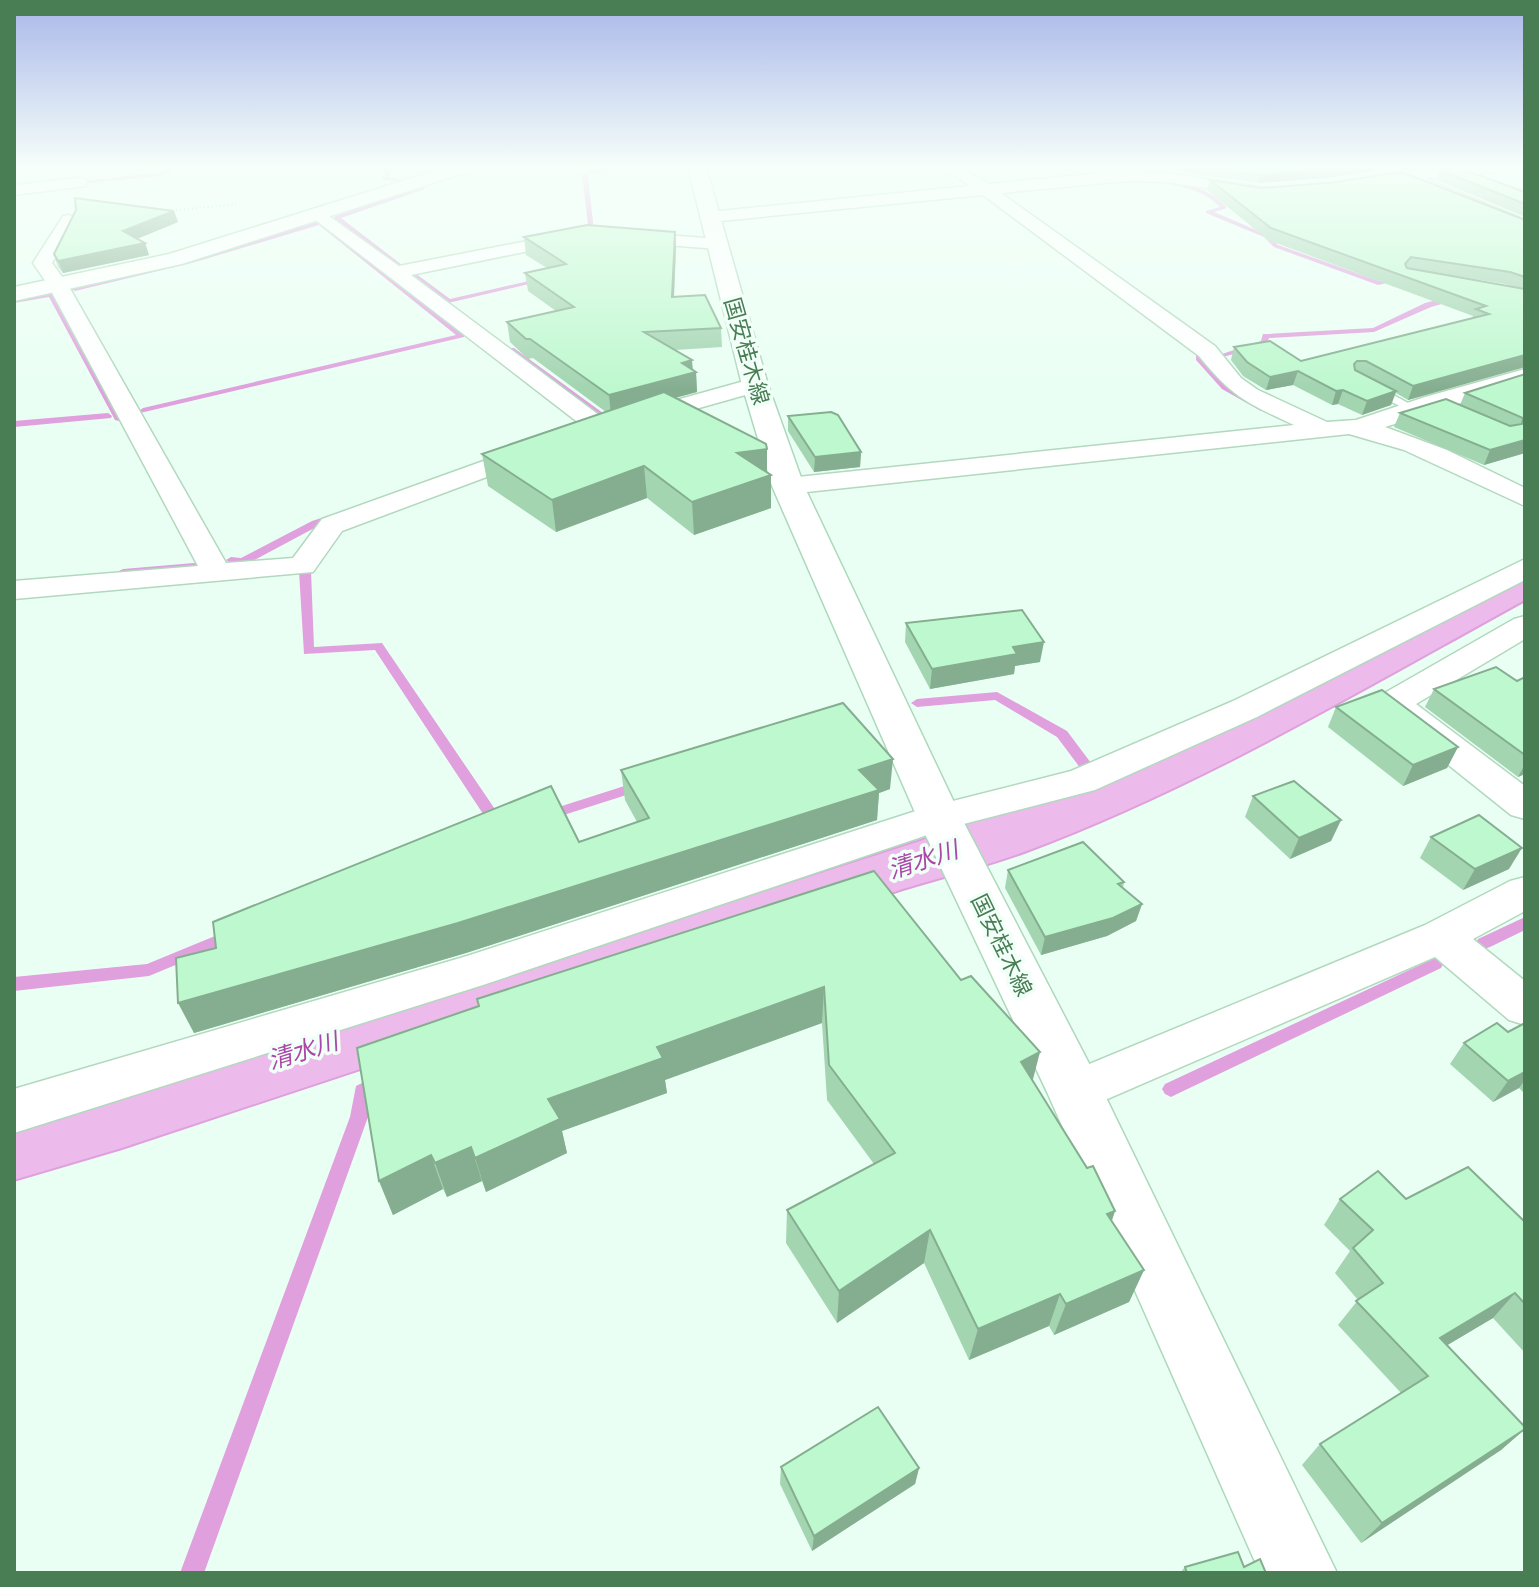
<svg xmlns="http://www.w3.org/2000/svg" width="1539" height="1587" font-family="Figtree,'Noto Sans JP',sans-serif">
<style>
.water{fill:#ecbbeb;stroke:#dfa0dd;stroke-width:2}
.lines{fill:none;stroke-linecap:round;stroke-linejoin:round}
.stream{fill:#dfa0dd;fill-rule:evenodd}
.service-casing{stroke:#b2d8be;stroke-width:3}
.minor-casing{stroke:#b2d8be;stroke-width:3}
.secondary-casing{stroke:#acd9bb;stroke-width:3}
.path{stroke:#a0deb0;stroke-width:2;stroke-dasharray:1 3;stroke-linecap:butt}
.service{fill:#fff;fill-rule:evenodd}
.minor{fill:#fff;fill-rule:evenodd}
.secondary{fill:#fff;fill-rule:evenodd}
.wall{fill:#a3d5b1;fill-rule:evenodd}
.shaded-wall{fill:#85ae90}
.building{fill:#bef8ce;stroke:#85ae90;stroke-width:2}
.labels{text-anchor:middle;stroke-width:7;stroke-linejoin:round;paint-order:stroke}
.street-label{font-size:22px;fill:#497e55;stroke:#f2fff9}
.water-label{font-size:24px;font-style:italic;fill:#ab47a6;stroke:#f2fff9}
</style>
<rect width="100%" height="100%" fill="#eafff4"/>
<path class="water" d="M1525,574V601C1363,690 1201,787 1027,852C986,867 942,878 900,891L122,1149L14,1181V1124L120,1098L917,841L1002,811Z"/>
<g class="lines">
<g class="stream">
<polygon points="170,167 176,167 162,176 89,183 86,181 161,172"/>
<polygon points="380,167 386,167 391,174 388,177 402,180 399,182 381,179 385,174"/>
<polygon points="608,167 616,167 588,175 594,232 589,233 582,174"/>
<path d="M1165,180C1188,184 1212,189 1227,208L1214,212L1268,235L1278,245L1379,281L1401,277L1405,279L1378,285L1274,247L1264,237L1206,213V211L1220,207C1205,191 1184,187 1163,183Z"/>
<polygon points="423,186 425,189 341,218 402,265 402,267 398,267 334,218 335,216"/>
<polygon points="320,221 464,333 464,337 140,413 139,411 143,408 456,335 319,225 195,262 75,291 71,289 191,259"/>
<polygon points="409,273 415,273 450,299 542,278 546,280 448,303 409,277"/>
<polygon points="49,293 57,297 125,420 123,422 115,420 49,297 14,303 14,299"/>
<polygon points="1456,295 1459,295 1459,299 1431,307 1374,332 1269,338 1267,344 1223,357 1219,355 1261,341 1263,334 1266,334 1373,328 1425,303"/>
<polygon points="508,348 514,348 607,416 607,420 601,420 508,352"/>
<polygon points="1196,356 1202,356 1228,385 1267,407 1267,411 1261,411 1222,389 1196,360"/>
<polygon points="108,413 112,416 111,418 14,427 14,421"/>
<polygon points="337,513 341,514 341,518 320,525 247,564 231,563 226,560 231,557 241,558 312,521"/>
<polygon points="194,563 198,564 198,568 123,575 117,572 123,569"/>
<polygon points="305,568 311,571 314,647 382,643 503,821 505,825 503,829 493,829 375,650 304,654 299,571"/>
<polygon points="997,692 1067,731 1094,767 1096,770 1094,773 1084,773 1057,737 995,700 917,707 911,703 917,699"/>
<polygon points="640,781 645,783 647,786 645,789 545,821 538,816 540,813"/>
<polygon points="1525,917 1525,930 1490,947 1484,949 1478,947 1476,943 1478,939"/>
<polygon points="232,929 238,931 240,935 238,939 149,976 14,991 14,977 147,964"/>
<polygon points="1435,958 1441,960 1443,964 1441,968 1177,1094 1171,1097 1165,1094 1162,1089 1165,1084"/>
<polygon points="362,1083 368,1086 371,1091 368,1117 204,1573 180,1573 350,1117 356,1086"/>
</g>
<g class="service-casing">
<polygon id="service" points="1369,386 1377,386 1419,409 1409,411 1369,390"/>
</g>
<g class="minor-casing">
<g id="minor">
<path d="M942,167H960L989,184L1101,173L1102,167H1116L1117,172L1166,173L1265,188V194L1259,196L1166,182L1128,181L1001,193L1215,346L1241,378L1258,390L1327,422L1356,420L1425,397L1525,369V383L1385,427L1447,450L1525,488V506L1404,450L1349,434L788,494L778,492L775,486L778,480L788,478L1294,425C1247,403 1233,398 1199,356L983,195L710,222L701,217L710,212L970,186Z"/>
<polygon points="1375,167 1396,167 1407,171 1450,167 1502,167 1495,172 1424,178 1525,220 1525,231"/>
<polygon points="80,178 86,180 86,186 14,195 14,185"/>
<polygon points="319,209 399,266 588,229 718,239 727,244 718,249 588,239 411,275 611,424 614,429 611,434 593,434 313,218 310,214 313,210"/>
<polygon points="69,215 78,220 52,263 68,285 226,563 293,558 322,519 525,446 543,446 547,451 543,456 342,531 313,572 14,599 14,581 198,566 48,285 33,263 63,216"/>
<polygon points="755,378 763,380 767,385 763,390 639,425 630,423 627,418 630,413"/>
<polygon points="1525,559 1525,580 1257,717 1095,790 948,828 483,985 14,1133 14,1089 467,956 925,808 1071,771 1233,701"/>
<polygon points="1525,616 1525,639 1416,704 1525,786 1525,819 1511,815 1381,711 1376,703 1381,695 1514,619"/>
<polygon points="1525,877 1525,911 1473,939 1525,981 1525,1025 1509,1020 1435,957 1075,1113 1058,1107 1051,1092 1058,1077 1425,925 1510,881"/>
</g>
</g>
<g class="secondary-casing">
<g id="secondary">
<polygon points="447,167 473,167 470,171 182,264 14,301 14,287 169,254"/>
<polygon points="688,167 706,167 768,385 804,486 961,817 1095,1075 1337,1573 1260,1573 1047,1092 917,817 772,486 742,385"/>
</g>
</g>
<g class="path">
<polyline points="107,180 154,176"/>
<polyline points="168,211 238,204"/>
</g>
<use href="#service" class="service"/>
<use href="#minor" class="minor"/>
<use href="#secondary" class="secondary"/>
</g>
<g class="wall">
<polygon points="1178,167 1376,167 1375,170 1326,178 1258,183 1187,173"/>
<polygon points="1440,170 1525,192 1525,217 1437,180"/>
<path d="M1210,180L1261,188L1525,220V367L1408,400L1396,393L1391,405L1362,415L1338,404L1332,405L1293,385L1266,390L1243,376L1231,360L1234,347L1301,361L1472,318L1473,316L1268,240L1207,190ZM1455,276L1505,284L1514,287Z"/>
<polygon points="174,211 178,222 137,239 145,243 149,255 63,273 58,267 54,254"/>
<polygon points="675,232 676,249 674,297 721,328 722,347 675,350 696,372 697,392 675,398 767,449 767,473 771,475 771,508 694,535 647,498 556,532 488,486 482,454 606,412 533,358 528,359 510,342 507,322 556,311 528,291 525,273 547,268 526,255 524,237"/>
<polygon points="1525,374 1525,453 1484,465 1394,427 1400,413 1460,405 1465,393"/>
<polygon points="788,416 861,452 860,467 814,472 788,431"/>
<polygon points="906,623 1040,662 1015,666 1014,674 930,689 905,642"/>
<polygon points="1525,677 1525,774 1518,777 1425,707 1434,689 1517,681"/>
<polygon points="1336,707 1458,747 1447,768 1403,786 1328,727"/>
<polygon points="621,770 890,789 879,793 877,820 466,953 194,1033 216,948 579,842 637,822 625,800"/>
<polygon points="1253,796 1341,820 1331,841 1290,859 1245,817"/>
<polygon points="1431,837 1509,869 1463,890 1420,858"/>
<polygon points="1008,870 1124,882 1123,888 1142,904 1136,921 1107,936 1041,955 1005,888"/>
<polygon points="874,871 1033,1081 1115,1211 1112,1221 1144,1270 1129,1302 1054,1335 1049,1326 969,1360 924,1263 837,1323 786,1243 787,1210 874,1164 827,1100 822,1023 665,1080 667,1093 562,1131 567,1153 486,1192 482,1181 447,1197 443,1189 393,1215 379,1181"/>
<polygon points="1525,1023 1525,1094 1519,1088 1493,1102 1450,1064 1464,1043 1508,1032"/>
<polygon points="1340,1199 1406,1199 1525,1222 1525,1353 1493,1318 1447,1345 1525,1429 1501,1450 1361,1543 1302,1465 1320,1444 1401,1393 1338,1325 1358,1300 1335,1273 1350,1251 1324,1225"/>
<polygon points="781,1467 919,1468 915,1484 812,1551 780,1484"/>
<polygon points="1185,1567 1244,1567 1266,1573 1180,1573"/>
</g>
<g class="shaded-wall">
<polygon points="1349,167 1376,167 1375,170 1326,178 1258,183 1260,175"/>
<polygon points="174,211 178,222 127,243 123,231"/>
<polygon points="675,232 676,249 673,316 672,297"/>
<polygon points="145,243 149,255 63,273 58,261"/>
<polygon points="1525,355 1525,367 1408,400 1413,386"/>
<polygon points="692,360 693,372 696,372 697,392 611,415 609,395 682,363"/>
<polygon points="1298,371 1293,385 1266,390 1270,377"/>
<polygon points="1343,390 1338,404 1332,405 1336,391"/>
<polygon points="1396,391 1391,405 1362,415 1367,401"/>
<polygon points="1525,440 1525,453 1484,465 1490,450"/>
<polygon points="767,449 767,477 771,475 771,508 694,535 692,502 737,453"/>
<polygon points="861,452 860,467 814,472 815,457"/>
<polygon points="644,466 647,498 556,532 552,500"/>
<polygon points="1044,642 1040,662 1015,666 1014,674 930,689 932,669 1013,647"/>
<polygon points="1458,747 1447,768 1403,786 1413,765"/>
<polygon points="893,759 890,789 879,793 877,820 466,953 194,1033 178,1003"/>
<polygon points="1525,764 1525,774 1518,777"/>
<polygon points="1341,820 1331,841 1290,859 1299,838"/>
<polygon points="1522,848 1509,869 1463,890 1475,869"/>
<polygon points="1142,904 1136,921 1107,936 1041,955 1045,937"/>
<polygon points="824,987 822,1023 665,1080 667,1093 562,1131 567,1153 486,1192 475,1158 548,1099 657,1047"/>
<polygon points="1040,1052 1031,1087 1021,1062"/>
<polygon points="1525,1072 1525,1080 1519,1088 1493,1102 1508,1081"/>
<polygon points="471,1147 482,1181 447,1197 435,1163"/>
<polygon points="431,1155 443,1189 393,1215 379,1181"/>
<polygon points="1115,1211 1103,1244 1107,1214"/>
<polygon points="930,1230 924,1263 837,1323 839,1291"/>
<polygon points="1144,1270 1129,1302 1054,1335 1066,1304"/>
<polygon points="1515,1293 1493,1318 1419,1362 1440,1338"/>
<polygon points="1060,1294 1049,1326 969,1360 978,1329"/>
<polygon points="1525,1429 1501,1450 1361,1543 1382,1523"/>
<polygon points="919,1468 915,1484 812,1551 814,1536"/>
</g>
<g class="building">
<polygon points="1198,167 1349,167 1328,170 1260,175"/>
<polygon points="1459,168 1525,192 1525,204 1440,170"/>
<polygon points="1402,172 1525,220 1525,277 1510,272 1411,257 1405,264 1407,268 1525,289 1525,355 1413,386 1366,361 1357,361 1354,364 1355,370 1396,391 1367,401 1343,390 1336,391 1298,371 1270,377 1247,362 1234,347 1270,341 1301,361 1489,314 1476,309 1486,306 1271,228 1210,180 1261,188 1329,183"/>
<polygon points="75,198 174,211 123,231 145,243 58,261 54,254 76,210"/>
<polygon points="587,225 675,232 672,297 705,295 721,328 644,332 692,360 682,363 696,372 609,395 530,339 526,339 507,322 574,307 525,273 566,264 524,237"/>
<polygon points="1525,374 1525,440 1490,450 1400,413 1446,399 1510,426 1522,424 1523,418 1465,393"/>
<polygon points="664,392 766,444 767,449 737,453 771,475 692,502 644,466 552,500 482,454"/>
<polygon points="831,412 838,415 861,452 815,457 788,416"/>
<polygon points="1022,610 1044,642 1013,647 1017,654 932,669 906,623"/>
<polygon points="1496,667 1517,681 1525,677 1525,755 1434,689"/>
<polygon points="1382,690 1458,747 1413,765 1336,707"/>
<polygon points="843,703 893,759 859,770 879,790 458,923 178,1003 176,958 216,948 213,922 551,786 579,842 649,818 621,770"/>
<polygon points="1294,781 1341,820 1299,838 1253,796"/>
<polygon points="1479,815 1522,848 1475,869 1431,837"/>
<polygon points="1083,842 1124,882 1118,884 1142,904 1113,918 1045,937 1008,870"/>
<polygon points="874,871 961,980 971,976 1040,1052 1021,1062 1087,1168 1093,1166 1115,1211 1107,1214 1144,1270 1066,1304 1060,1294 978,1329 930,1230 839,1291 787,1210 895,1153 829,1065 824,987 657,1047 663,1058 548,1099 560,1119 475,1158 471,1147 435,1163 431,1155 379,1181 357,1048 479,1006 477,999"/>
<polygon points="1497,1023 1508,1032 1525,1023 1525,1072 1508,1081 1464,1043"/>
<polygon points="1468,1167 1525,1222 1525,1304 1515,1293 1440,1338 1525,1427 1525,1429 1382,1523 1320,1444 1428,1376 1356,1301 1383,1283 1353,1248 1373,1230 1340,1199 1378,1171 1406,1199"/>
<polygon points="878,1407 919,1468 814,1536 781,1467"/>
<polygon points="1238,1552 1244,1567 1260,1559 1266,1573 1187,1573 1185,1567"/>
</g>
<linearGradient id="sky" x2="0" y2="1"><stop stop-color="#a9b7e9"/><stop offset="0.43" stop-color="#f6fffa"/><stop offset="1" stop-color="#f6fffa" stop-opacity="0"/></linearGradient>
<rect width="1539" height="389" fill="url(#sky)"/>
<g class="labels">
<g class="street-label">
<text transform="translate(747 351) rotate(74)" y="8">国安桂木線</text>
<text transform="translate(1002 945) rotate(64)" y="8">国安桂木線</text>
</g>
<g class="water-label">
<text transform="translate(923 860) rotate(-18)" y="8">清水川</text>
<text transform="translate(303 1051) rotate(-17)" y="8">清水川</text>
</g>
</g>
<rect width="1539" height="1587" fill="none" stroke="#497e55" stroke-width="32"/>
</svg>
